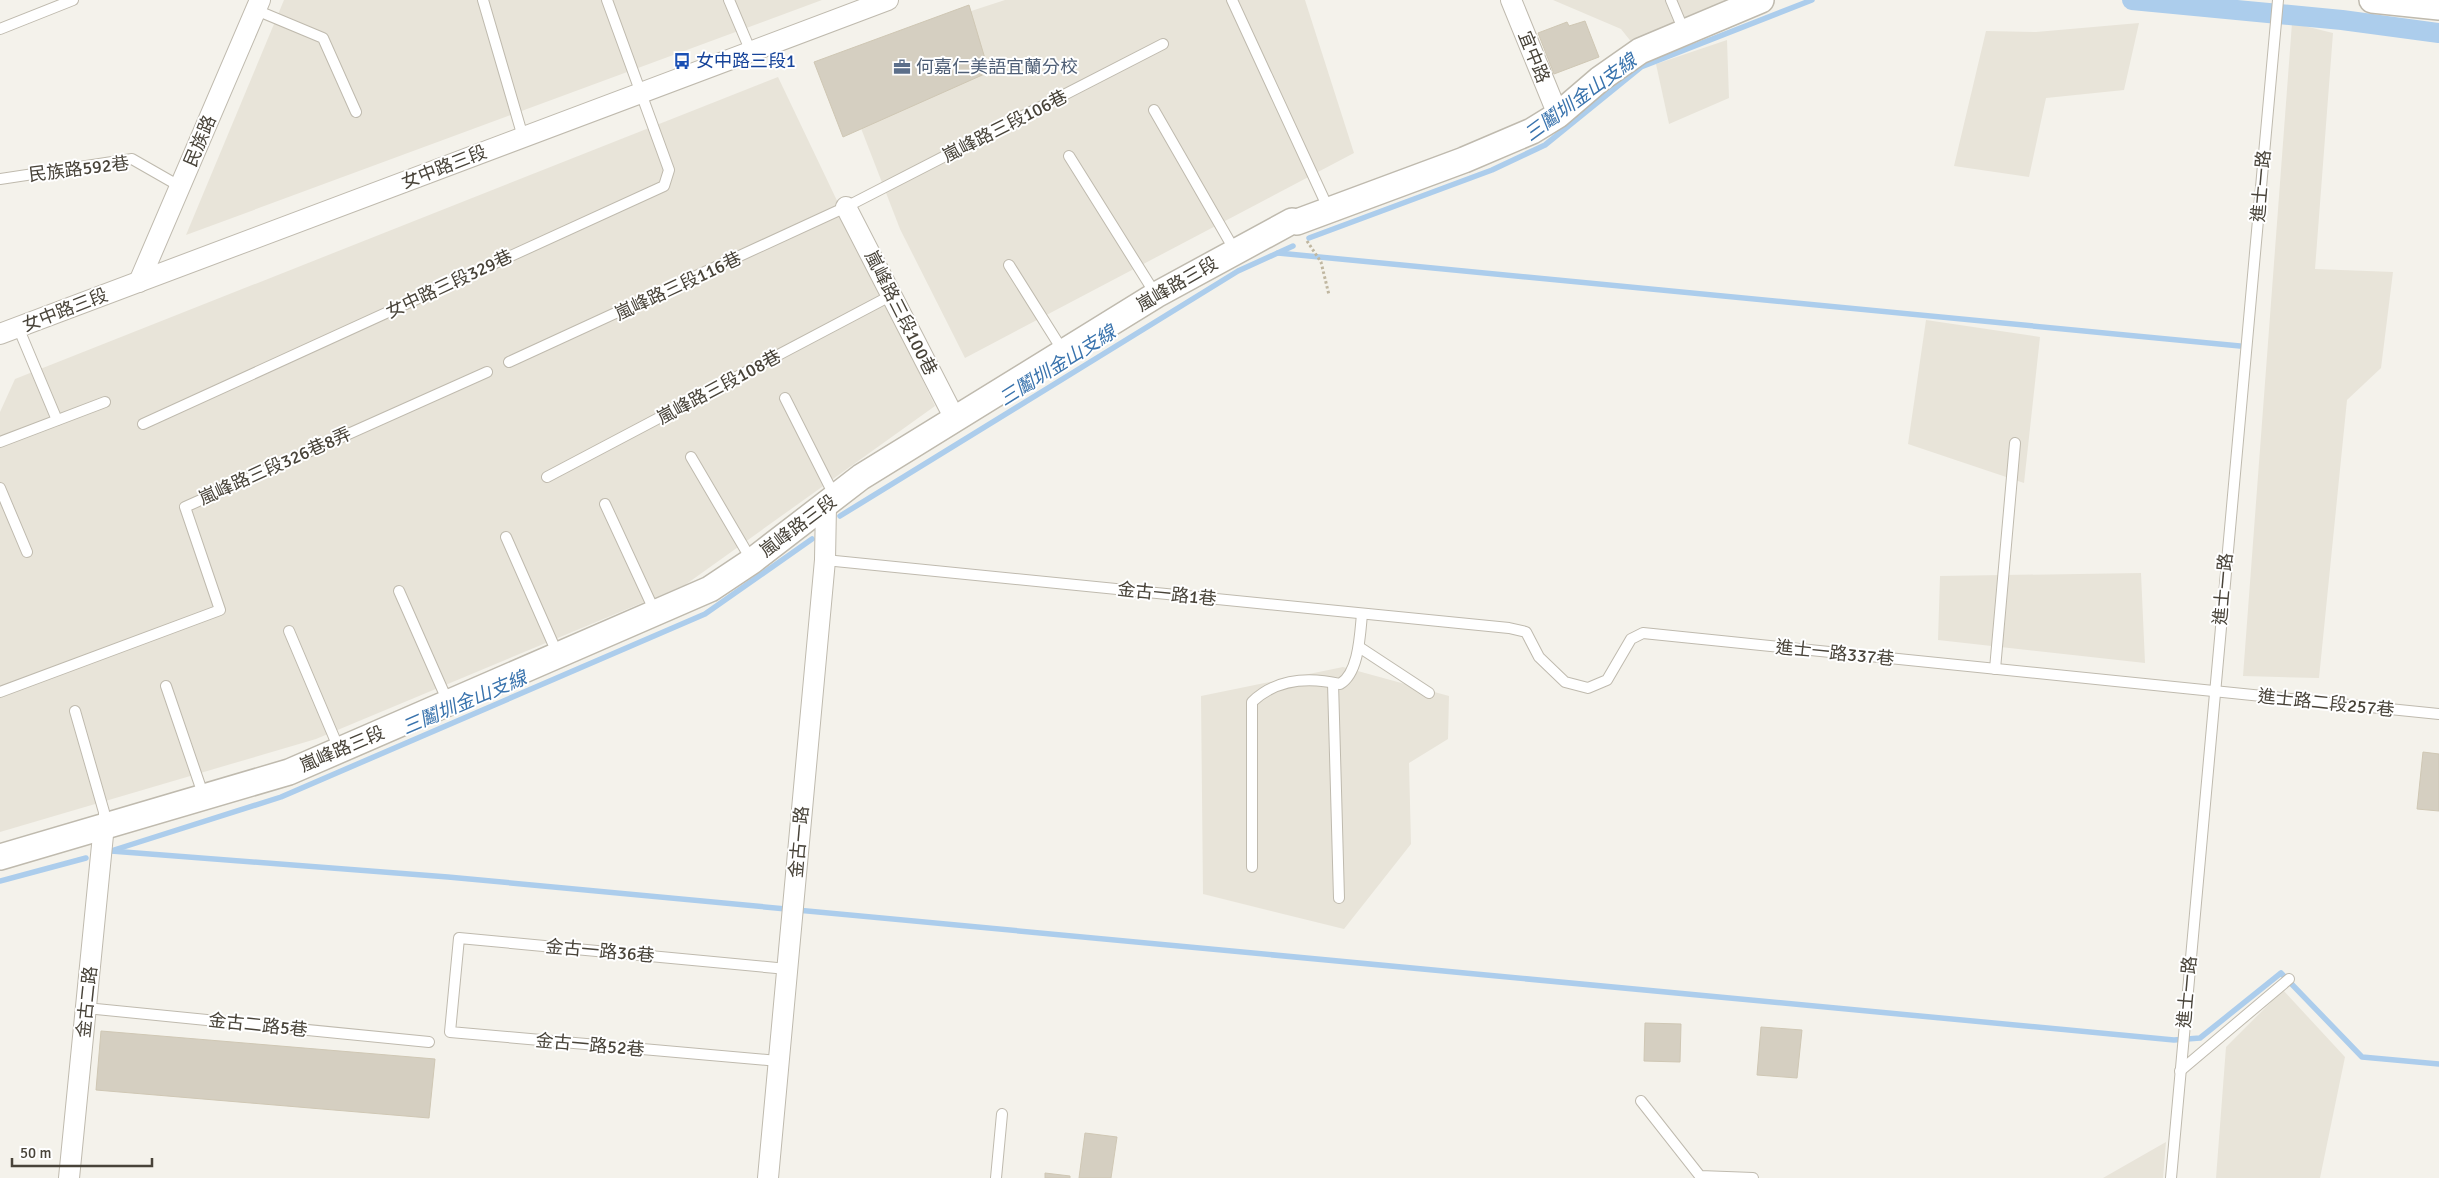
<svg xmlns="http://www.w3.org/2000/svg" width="2439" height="1178" font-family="Signika,'Noto Sans TC',sans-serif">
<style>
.residential{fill:#e8e4d9}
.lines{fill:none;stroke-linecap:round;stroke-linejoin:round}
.stream{stroke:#accdec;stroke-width:5.5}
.canal{stroke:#accdec;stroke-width:20}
.building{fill:#d5cfc1;stroke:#cfc7b4}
.service-casing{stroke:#bfbaae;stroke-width:12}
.minor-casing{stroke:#bfbaae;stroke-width:22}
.tertiary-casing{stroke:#bfbaae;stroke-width:28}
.path{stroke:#c0b7a0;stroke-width:3;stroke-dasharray:2.5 2.5;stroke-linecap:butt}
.service{stroke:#fff;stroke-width:10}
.minor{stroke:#fff;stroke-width:20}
.tertiary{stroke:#fff;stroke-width:25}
.labels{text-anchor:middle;stroke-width:4;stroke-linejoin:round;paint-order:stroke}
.street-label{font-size:18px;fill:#484339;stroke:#fff}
.transit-label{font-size:18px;fill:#164399;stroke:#fff;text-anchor:start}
.service-label{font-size:18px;fill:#4e5e75;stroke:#fff;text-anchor:start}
.water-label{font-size:19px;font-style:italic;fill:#3973ad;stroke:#fff}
</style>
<rect width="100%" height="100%" fill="#f4f2eb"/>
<g class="residential">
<polygon points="284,0 822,0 186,235"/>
<polygon points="1005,0 1305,0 1354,153 965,358 900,229 833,56"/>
<polygon points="1553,0 1732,0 1633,44 1621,29"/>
<polygon points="2139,23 2124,90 2046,98 2029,177 1954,166 1986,31 2036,32"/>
<polygon points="2292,23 2333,33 2315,269 2393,272 2381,368 2347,400 2319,678 2243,676"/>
<polygon points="1727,40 1729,98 1669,124 1656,64"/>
<polygon points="778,77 935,406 685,585 316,739 0,832 0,412 15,379"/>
<polygon points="1926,320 2040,337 2024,483 1908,444"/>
<polygon points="2141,573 2145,663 1938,640 1940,576"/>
<polygon points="1343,667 1449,696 1448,739 1409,763 1411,844 1344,929 1203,894 1201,696"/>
<polygon points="2283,990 2345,1057 2320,1178 2216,1178 2226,1047"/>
<polygon points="2166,1142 2163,1178 2103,1178"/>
</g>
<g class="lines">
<g class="stream">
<polyline points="1309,238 1492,170 1545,145 1641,67 1812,0"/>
<polyline points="1278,253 2240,346"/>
<polyline points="840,516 1238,271 1293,246"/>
<polyline points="114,850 281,797 705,614 812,539"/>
<polyline points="111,851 448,877 2174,1040 2200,1038 2281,973 2362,1057 2439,1064"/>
<polyline points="0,881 86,858"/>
</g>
<polyline class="canal" points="2132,0 2342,20 2439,33"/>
</g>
<g class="building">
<polygon points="969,5 989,72 843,137 814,62"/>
<polygon points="1585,21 1599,57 1554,74 1538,33 1567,22 1569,26"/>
<polygon points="2423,752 2439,754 2439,811 2417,809"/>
<polygon points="1645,1023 1681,1024 1680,1062 1644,1061"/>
<polygon points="1761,1027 1802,1030 1797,1078 1757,1075"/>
<polygon points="101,1031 435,1059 429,1118 96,1090"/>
<polygon points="1085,1133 1117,1137 1111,1178 1079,1178"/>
<polygon points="1045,1173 1070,1176 1070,1178 1045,1178"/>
</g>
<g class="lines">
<g class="service-casing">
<g id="service">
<polyline points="483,0 523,137"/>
<polyline points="729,0 751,52"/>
<polyline points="1232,0 1329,210"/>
<polyline points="1671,0 1684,31"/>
<polyline points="256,10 323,38 356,112"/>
<polyline points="0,29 73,0"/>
<polyline points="1154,110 1235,251"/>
<polyline points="1069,156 1156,295"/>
<polyline points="0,179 132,159 181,187"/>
<polyline points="1009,265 1063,351"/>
<polyline points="18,327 57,420"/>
<polyline points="509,362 846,207 1163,44"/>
<polyline points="785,398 835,497"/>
<polyline points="143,424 664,186 669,170 607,0"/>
<polyline points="0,442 105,402"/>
<polyline points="691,457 752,561"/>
<polyline points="547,477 892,295"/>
<polyline points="0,488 27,552"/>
<polyline points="605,504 655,612"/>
<polyline points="506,537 558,655"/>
<polyline points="825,560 1509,628 1526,632 1539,657 1565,682 1588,688 1607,680 1631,639 1643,633 2439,714"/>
<polyline points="399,591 448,702"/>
<polyline points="289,631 339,749"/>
<polyline points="1359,647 1429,693"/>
<polyline points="1995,669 2015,443"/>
<polyline points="1333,683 1339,898"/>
<polyline points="166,686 204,797"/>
<polyline points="0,692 220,610 185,507 487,372"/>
<polyline points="75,711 104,812 104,825"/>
<path d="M1252,867V702C1276,679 1309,677 1340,684C1359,673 1360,634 1362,614"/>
<polyline points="86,1008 429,1042"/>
<polyline points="778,1061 450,1032 459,938 787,969"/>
<polyline points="2180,1071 2289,979"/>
<polyline points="1641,1101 1700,1176 1753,1178"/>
<polyline points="996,1178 1002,1114"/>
<polyline points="2171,1178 2278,0"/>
</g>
</g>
<g class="minor-casing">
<g id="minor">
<polyline points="1511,0 1558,115"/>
<polyline points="846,207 955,419"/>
<polyline points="139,282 260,0"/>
<polyline points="0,334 888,0"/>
<polyline points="69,1178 104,825"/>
<polyline points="768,1178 825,560 826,505"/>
</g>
</g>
<g class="tertiary-casing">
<g id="tertiary">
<polyline points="2372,0 2439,7"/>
<polyline points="0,857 289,772 710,589 752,561 861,477 1156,295 1292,221 1297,222 1464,160 1532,131 1558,115 1600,79 1640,51 1761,0"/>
</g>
</g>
<polyline class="path" points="1307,241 1321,262 1329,295"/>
<use href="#service" class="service"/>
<use href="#minor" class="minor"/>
<use href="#tertiary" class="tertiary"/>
</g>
<defs>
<g id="bus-bare" transform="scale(1.35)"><path d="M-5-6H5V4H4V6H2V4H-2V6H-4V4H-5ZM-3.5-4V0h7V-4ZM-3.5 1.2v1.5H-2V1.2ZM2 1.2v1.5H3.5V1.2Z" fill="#1a4fb4" stroke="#fff" stroke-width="2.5" paint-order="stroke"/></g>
<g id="office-bare" transform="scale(1.35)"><path d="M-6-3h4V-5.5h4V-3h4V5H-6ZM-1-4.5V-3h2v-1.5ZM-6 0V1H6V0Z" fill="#5c6f8a" stroke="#fff" stroke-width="2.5" paint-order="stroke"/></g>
</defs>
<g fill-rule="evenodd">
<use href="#bus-bare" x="682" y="61"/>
<use href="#office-bare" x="902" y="67"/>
</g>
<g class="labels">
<g class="street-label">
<text transform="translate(1534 57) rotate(68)" y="6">宜中路</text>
<text transform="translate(1005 126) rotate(-27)" y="6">嵐峰路三段106巷</text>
<text transform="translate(200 141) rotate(-67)" y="6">民族路</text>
<text transform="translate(444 167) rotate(-21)" y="6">女中路三段</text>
<text transform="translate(79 169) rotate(-7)" y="6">民族路592巷</text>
<text transform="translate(2261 186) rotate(-85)" y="6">進士一路</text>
<text transform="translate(449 284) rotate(-25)" y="6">女中路三段329巷</text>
<text transform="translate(1177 284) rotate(-30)" y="6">嵐峰路三段</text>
<text transform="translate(678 286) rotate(-25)" y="6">嵐峰路三段116巷</text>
<text transform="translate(65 310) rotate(-21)" y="6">女中路三段</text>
<text transform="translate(901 313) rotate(63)" y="6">嵐峰路三段100巷</text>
<text transform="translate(719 387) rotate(-28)" y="6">嵐峰路三段108巷</text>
<text transform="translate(275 466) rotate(-24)" y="6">嵐峰路三段326巷8弄</text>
<text transform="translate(798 526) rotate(-37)" y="6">嵐峰路三段</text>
<text transform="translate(2223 589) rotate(-85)" y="6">進士一路</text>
<text transform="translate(1167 594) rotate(6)" y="6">金古一路1巷</text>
<text transform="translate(1835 653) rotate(6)" y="6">進士一路337巷</text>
<text transform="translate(2326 703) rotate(6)" y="6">進士路二段257巷</text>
<text transform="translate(342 749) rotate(-23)" y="6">嵐峰路三段</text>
<text transform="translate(799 842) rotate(-85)" y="6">金古一路</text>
<text transform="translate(600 951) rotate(5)" y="6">金古一路36巷</text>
<text transform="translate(2187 992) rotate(-85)" y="6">進士一路</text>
<text transform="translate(87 1002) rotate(-84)" y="6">金古二路</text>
<text transform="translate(258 1025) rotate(6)" y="6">金古二路5巷</text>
<text transform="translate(590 1045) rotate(5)" y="6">金古一路52巷</text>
</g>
<g class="transit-label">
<text x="696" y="67">女中路三段1</text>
</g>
<g class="service-label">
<text x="916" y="73">何嘉仁美語宜蘭分校</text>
</g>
<g class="water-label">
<text transform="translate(1580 97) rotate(-36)" y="7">三鬮圳金山支線</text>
<text transform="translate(1057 365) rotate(-32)" y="7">三鬮圳金山支線</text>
<text transform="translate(464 702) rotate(-23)" y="7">三鬮圳金山支線</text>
</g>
</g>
<path d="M12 1158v8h140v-8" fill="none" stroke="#484339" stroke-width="2.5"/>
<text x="20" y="1158" font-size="15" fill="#484339" stroke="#ffffff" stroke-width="4" paint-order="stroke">50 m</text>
</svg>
